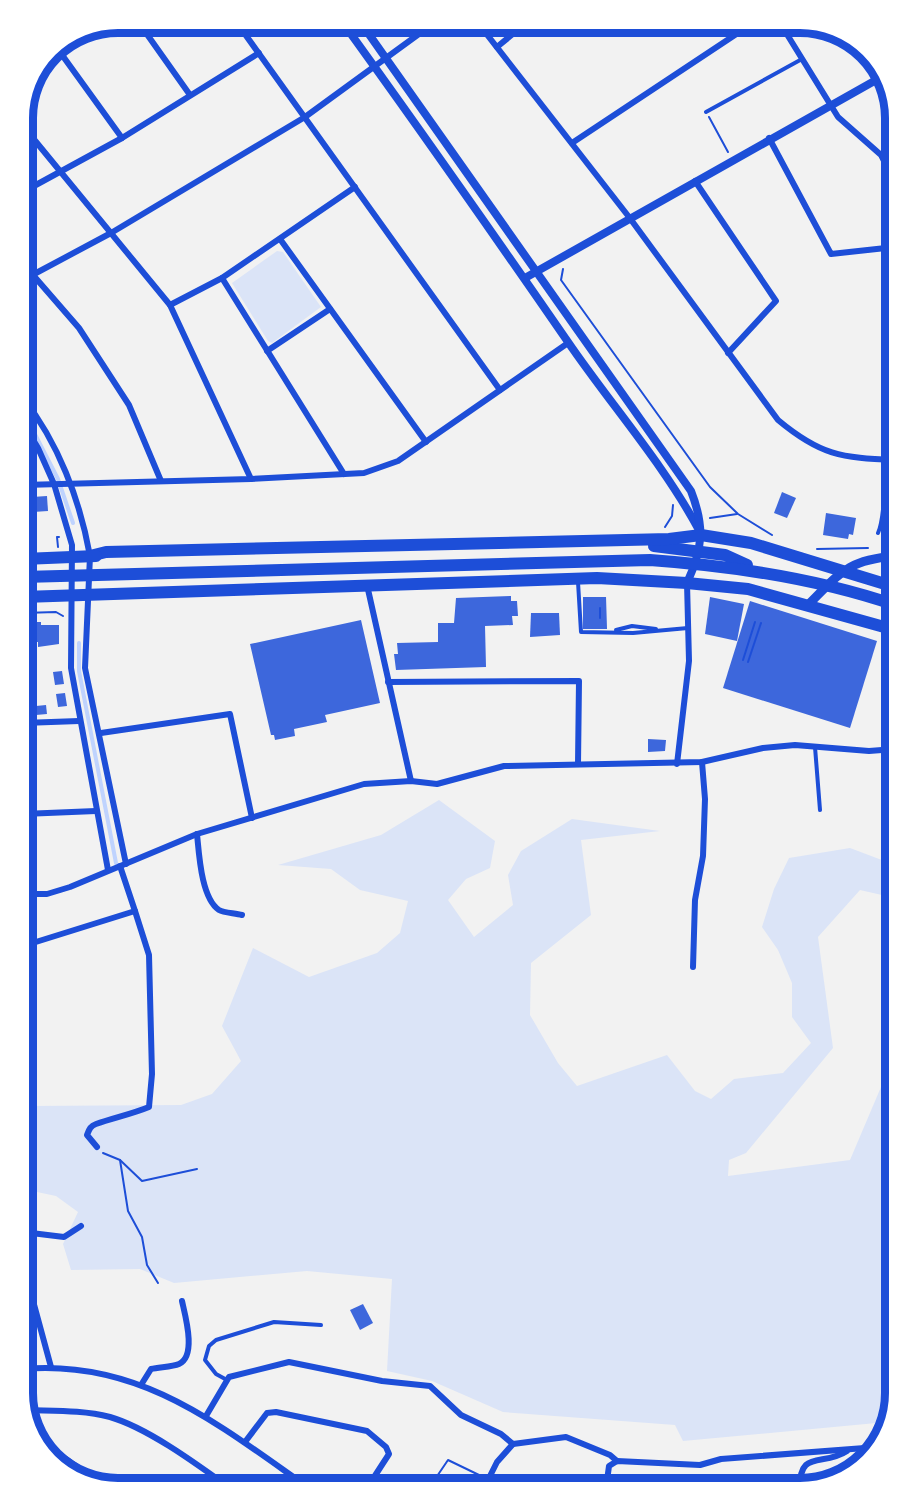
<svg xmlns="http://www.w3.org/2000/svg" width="918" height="1511" font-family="'Space Grotesk',sans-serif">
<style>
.green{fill:#dbe4f7}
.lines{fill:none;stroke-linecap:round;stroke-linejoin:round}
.stream{stroke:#bfd3fe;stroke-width:4}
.building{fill:#3d67dc}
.path{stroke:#1d4ed8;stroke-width:2}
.service{stroke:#1d4ed8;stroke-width:4}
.minor{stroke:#1d4ed8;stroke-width:6}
.tertiary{stroke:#1d4ed8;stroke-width:8}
.secondary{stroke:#1d4ed8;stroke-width:9}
.trunk{stroke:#1d4ed8;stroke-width:12}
.rim{fill:none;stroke:#1d4ed8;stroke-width:8}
</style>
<rect width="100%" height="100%" fill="#f2f2f2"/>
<g class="green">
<polygon points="277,251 283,252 321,307 272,343 268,341 232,283"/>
<polygon points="439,800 495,841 490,868 466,879 448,900 474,937 513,905 508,875 521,851 572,819 660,831 581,840 591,915 531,963 530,1015 558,1063 577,1086 667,1055 695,1091 711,1099 734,1079 783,1073 811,1043 792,1017 792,983 778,950 762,927 774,889 789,858 850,848 895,865 895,898 860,890 818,937 833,1048 746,1153 729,1160 728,1176 850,1160 895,1054 895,1194 893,1225 895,1232 895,1393 887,1422 683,1441 675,1425 503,1412 432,1381 387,1371 392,1279 307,1271 174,1283 140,1269 71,1270 63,1244 78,1212 56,1196 23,1189 23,1108 29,1106 181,1105 212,1094 241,1061 222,1026 253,948 309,977 377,953 400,933 408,901 360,890 331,869 278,865 381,835"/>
</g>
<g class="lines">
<g class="stream">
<polyline points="23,411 58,479 73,523"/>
<polyline points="79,643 79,671 116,863"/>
</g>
</g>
<g class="building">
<rect x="889" y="482" width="6" height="25"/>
<polygon points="782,492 796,498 787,518 774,513"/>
<polygon points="47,496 48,511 33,512 32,497"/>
<polygon points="826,513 856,518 853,535 849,534 848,539 823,535"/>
<polygon points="511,596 511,601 517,601 518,616 512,616 513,625 485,626 486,667 396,670 394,654 398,654 397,643 438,642 438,623 454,623 456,598"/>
<polygon points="583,597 606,597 607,629 583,629"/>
<polygon points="710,597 744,604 737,641 705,634"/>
<polygon points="750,601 877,641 850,728 723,688"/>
<polygon points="531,613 559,613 560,635 530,637"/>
<polygon points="361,620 380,703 325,715 327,722 294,729 295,736 275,740 274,735 271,735 250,644"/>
<polygon points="30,622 41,622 41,625 59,625 59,644 38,647 38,642 31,642"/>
<polygon points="62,671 64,684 55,685 53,672"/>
<polygon points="65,693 67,706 58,707 56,694"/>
<polygon points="46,705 47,714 36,715 36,706"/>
<polygon points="648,739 666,740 665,751 648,752"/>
<polygon points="363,1304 373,1323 360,1330 350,1310"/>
</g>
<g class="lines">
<g class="path">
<polyline points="709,117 728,152"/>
<polyline points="563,269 561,280 710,487 738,514 772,535"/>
<polyline points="710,518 737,514"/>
<polyline points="665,527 672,516 673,505"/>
<polyline points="58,547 57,537 59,537"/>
<polyline points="817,549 868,548"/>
<polyline points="600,608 600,618"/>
<polyline points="23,613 56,612 63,616"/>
<polyline points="743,660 755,622"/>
<polyline points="748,662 761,623"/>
<polyline points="103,1153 120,1160 142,1181 197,1169"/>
<polyline points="120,1160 128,1211 142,1237 147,1265 158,1283"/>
<polyline points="429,1488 448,1460 479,1475"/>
</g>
<g class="service">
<polyline points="706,112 802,59"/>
<path d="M878,533C886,516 880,487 895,475"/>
<polyline points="578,582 581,632 633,633 688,628"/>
<polyline points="616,630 632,626 656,629"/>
<polyline points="815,747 820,810"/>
<polyline points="227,1380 216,1374 205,1360 209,1346 216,1340 274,1322 321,1325"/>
</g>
<g class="minor">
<polyline points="139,23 190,95"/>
<polyline points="237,23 500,390"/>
<path d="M478,23L629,217L778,420C820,455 841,458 895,460"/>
<polyline points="780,23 838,117 881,155 895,183"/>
<polyline points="497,47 526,23"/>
<polyline points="57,48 122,138"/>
<polyline points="23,126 170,305 251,479"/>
<polyline points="769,138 831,254 895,247"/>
<polyline points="572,143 753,23"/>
<polyline points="695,181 776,301 728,353"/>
<polyline points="23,192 122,138 259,53"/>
<polyline points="280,239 426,442"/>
<polyline points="33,275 79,328 129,405 161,481"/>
<polyline points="222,278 344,474"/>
<polyline points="23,280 111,233 305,117 434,23"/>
<polyline points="170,305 222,278 355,187"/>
<polyline points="267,351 330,309"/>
<path d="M23,398C58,442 80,500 90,556L85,668L126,864"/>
<polyline points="23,423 38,448 54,484 72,545 71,668 108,870"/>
<polyline points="23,485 251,479 364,473 398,461 568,343"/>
<polyline points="367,585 411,781"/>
<polyline points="388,682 579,681 578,764"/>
<polyline points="23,723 79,721"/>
<polyline points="101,733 230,714 252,818"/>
<polyline points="677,764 689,661 687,583"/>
<polyline points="23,814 96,811"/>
<path d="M197,834C199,853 201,898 219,910C224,913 235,913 242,915"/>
<polyline points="23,894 47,894 70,887 197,834 364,784 411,781 437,784 504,766 702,762 763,748 795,745 869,751 895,749"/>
<polyline points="23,946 135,911 120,866"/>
<polyline points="693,967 695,900 703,856 705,799 702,762"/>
<path d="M97,1147L87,1135C89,1130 90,1126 96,1124C113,1118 132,1114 149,1107L152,1074L149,955L135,911"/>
<polyline points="23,1232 64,1237 81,1226"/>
<polyline points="23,1264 51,1367"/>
<path d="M23,1369C140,1359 219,1425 309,1488"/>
<path d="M141,1385L151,1369C159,1367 172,1367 179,1364C197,1356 185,1315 182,1301"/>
<path d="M27,1410C54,1411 83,1410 110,1417C148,1428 198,1465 230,1488"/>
<polyline points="35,1410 36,1438 103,1485"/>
<polyline points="206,1416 229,1377 289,1362 382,1381 430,1386 461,1415 501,1434 513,1444"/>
<polyline points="245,1442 267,1413 276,1412 367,1431 386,1447 389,1454 367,1488"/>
<polyline points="484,1488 497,1462 513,1444 566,1437 610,1455 617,1461"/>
<polyline points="606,1488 609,1466 617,1461 700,1465 721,1459 878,1447"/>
<path d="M800,1488C799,1449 823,1467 847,1451"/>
</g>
<g class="tertiary">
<path d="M343,23C419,128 494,235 568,342C611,405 664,464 700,532"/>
<path d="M361,23L691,491C705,527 703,548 687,583"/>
<polyline points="525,278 885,75"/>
</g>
<path class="secondary" d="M809,604C841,572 848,560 895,556"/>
<g class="trunk">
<polyline points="654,546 725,555 747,565"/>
<polyline points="90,556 106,552 669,539 701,535 751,543 895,587"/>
<polyline points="23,559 96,556"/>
<path d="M23,577L650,560C734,566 816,578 895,605"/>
<polyline points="23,597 597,578 687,583 748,589 895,630"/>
</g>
</g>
<path d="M0 0H918V1511H0ZM118 33H800A85 85 0 0 1 885 118V1393A85 85 0 0 1 800 1478H118A85 85 0 0 1 33 1393V118A85 85 0 0 1 118 33Z" fill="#fff" fill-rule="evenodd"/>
<path class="rim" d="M118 33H800A85 85 0 0 1 885 118V1393A85 85 0 0 1 800 1478H118A85 85 0 0 1 33 1393V118A85 85 0 0 1 118 33Z"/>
</svg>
